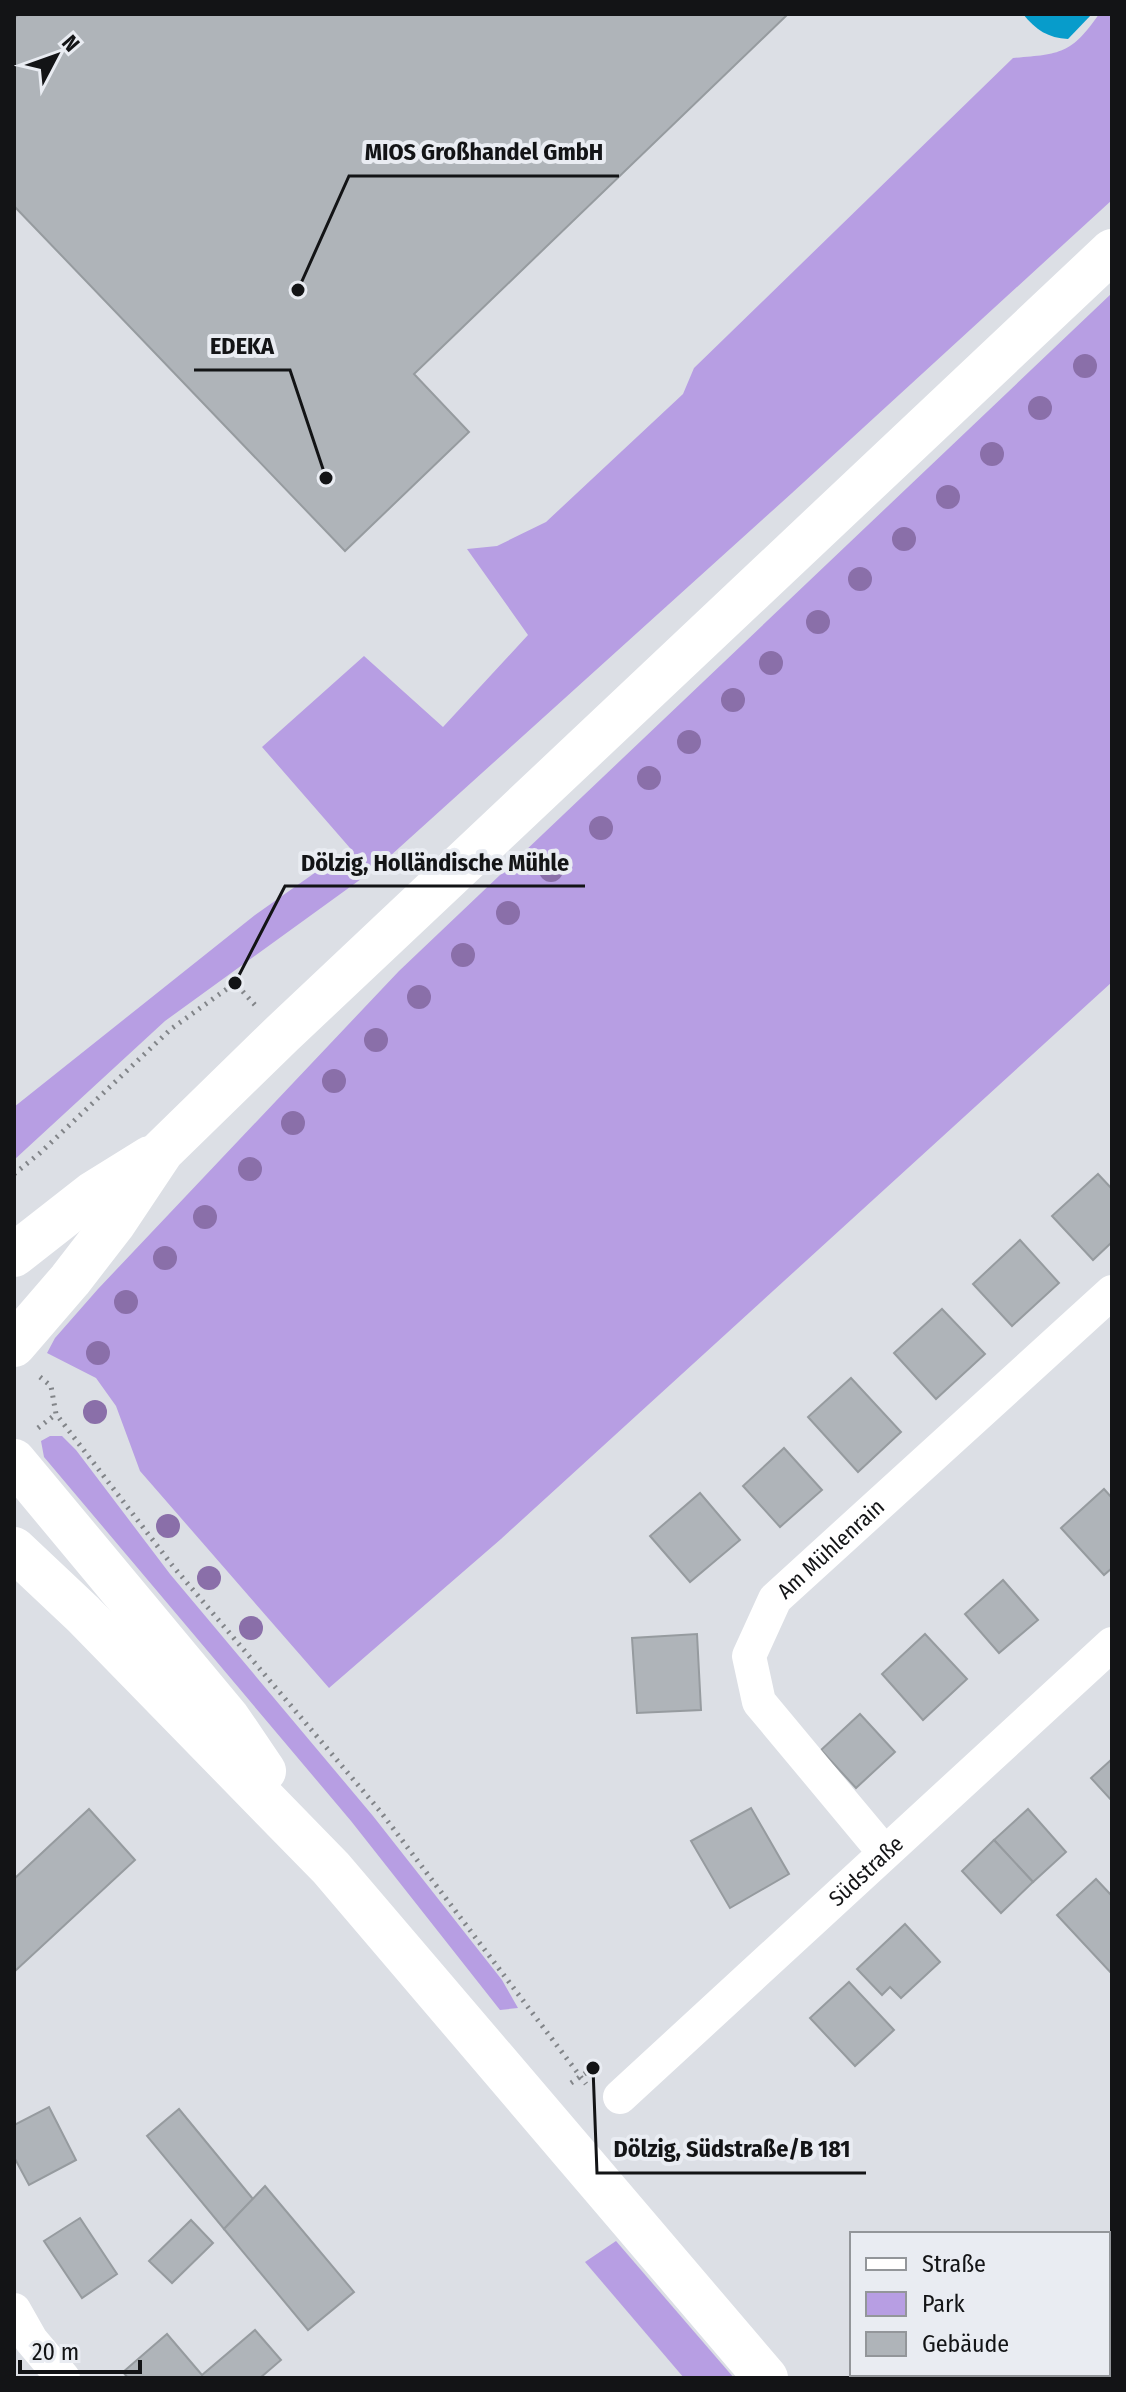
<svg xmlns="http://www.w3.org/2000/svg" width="1126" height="2392" font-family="'Fira Sans Condensed',sans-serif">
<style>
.green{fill:#b79ee3}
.water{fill:#079ccb}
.building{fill:#afb4b9;stroke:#969b9f;stroke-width:2}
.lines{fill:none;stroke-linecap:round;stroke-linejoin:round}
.path{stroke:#828589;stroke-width:5;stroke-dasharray:2 6;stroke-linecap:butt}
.street{stroke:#fff;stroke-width:34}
.secondary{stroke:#fff;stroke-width:44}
.primary{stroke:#fff;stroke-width:44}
.tree{fill:#8a6fa9}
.labels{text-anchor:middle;stroke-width:8;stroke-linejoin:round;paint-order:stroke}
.street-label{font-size:22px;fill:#131416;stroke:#e9ecf2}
.leader{fill:none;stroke:#131416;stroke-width:3}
.callout-dot{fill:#131416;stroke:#e9ecf2;stroke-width:3}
.callout-label{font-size:24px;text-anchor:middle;font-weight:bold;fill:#131416;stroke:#e9ecf2;stroke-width:8;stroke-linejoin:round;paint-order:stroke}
</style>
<rect width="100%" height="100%" fill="#dcdfe5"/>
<g class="green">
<path d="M1099,14H1112V200L792,493L379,866L165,1021L14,1160V1107L255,915L350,848L262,747L364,656L443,727L528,635L467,549L497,546L546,522L683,394L694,368L1013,58C1059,54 1071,55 1099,14Z"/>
<polygon points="1112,293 1112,982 501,1539 329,1688 140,1471 116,1406 96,1378 47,1353 55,1338 98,1289 399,971"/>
<polygon points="50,1436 62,1436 76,1450 170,1574 373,1816 502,1980 518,2008 500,2010 351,1821 44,1457 41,1441"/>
<polygon points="616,2241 734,2378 684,2378 585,2262"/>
</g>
<path class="water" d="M1023,14H1092L1068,39C1048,38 1036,30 1023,14Z"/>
<g class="building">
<polygon points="19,14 788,14 414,374 469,432 345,551 14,206 14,18"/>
<polygon points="1098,1174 1112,1189 1112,1242 1093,1260 1052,1216"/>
<polygon points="1020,1240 1059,1283 1012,1326 973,1284"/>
<polygon points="942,1309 985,1354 936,1399 894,1353"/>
<polygon points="851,1378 901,1432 858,1472 808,1417"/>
<polygon points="784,1448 822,1490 780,1527 743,1486"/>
<polygon points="1104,1489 1112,1498 1112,1568 1104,1575 1061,1528"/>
<polygon points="700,1493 740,1540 690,1582 650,1536"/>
<polygon points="1003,1580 1038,1620 999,1653 965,1614"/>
<polygon points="697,1634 701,1710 637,1713 632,1638"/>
<polygon points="925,1634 967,1679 923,1720 882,1674"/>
<polygon points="860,1714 895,1752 856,1788 821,1750"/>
<polygon points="1112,1759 1112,1801 1091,1778"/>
<polygon points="751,1808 789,1874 730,1908 691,1841"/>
<polygon points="89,1809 135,1860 14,1972 14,1879"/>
<polygon points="1028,1809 1066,1852 1033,1882 994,1840"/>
<polygon points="994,1840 1033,1882 1001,1913 962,1871"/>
<polygon points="1096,1879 1112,1896 1112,1974 1057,1915"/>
<polygon points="905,1924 940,1962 901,1998 890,1987 882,1995 857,1969"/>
<polygon points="849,1982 894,2030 855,2066 810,2018"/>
<polygon points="49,2107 76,2160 29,2185 14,2157 14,2125"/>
<polygon points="179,2109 253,2199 224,2229 147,2136"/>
<polygon points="265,2186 354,2292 308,2330 224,2229"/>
<polygon points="80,2218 117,2274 82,2298 44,2241"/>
<polygon points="191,2220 213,2243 172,2283 149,2261"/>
<polygon points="255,2330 281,2360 260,2378 128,2378 123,2372 167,2334 202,2375"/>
</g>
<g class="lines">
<g class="path">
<polyline points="14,1174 40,1153 171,1029 235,983 255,1005"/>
<polyline points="40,1377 51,1386 56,1414 172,1565 380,1811 586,2084"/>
<polyline points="38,1428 56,1414"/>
<polyline points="571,2083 593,2068"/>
</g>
<g class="street">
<path id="s1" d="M884,1852L759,1702L749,1656L775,1599L1112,1292"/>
<path id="s2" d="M620,2097L1112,1644"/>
<polyline points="14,2310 31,2340 63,2378"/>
</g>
<g class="secondary">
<polyline points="14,1255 92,1194 150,1158"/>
<polyline points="14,1345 70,1280 114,1223 162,1151 282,1034 1112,251"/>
</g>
<g class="primary">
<polyline points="14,1461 228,1718 264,1771"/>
<polyline points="14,1549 83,1614 331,1868 766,2378"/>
</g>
</g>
<g class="tree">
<circle cx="1085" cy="366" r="12"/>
<circle cx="1040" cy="408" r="12"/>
<circle cx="992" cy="454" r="12"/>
<circle cx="948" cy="497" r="12"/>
<circle cx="904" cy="539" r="12"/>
<circle cx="860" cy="579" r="12"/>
<circle cx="818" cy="622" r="12"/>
<circle cx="771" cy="663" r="12"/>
<circle cx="733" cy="700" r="12"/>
<circle cx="689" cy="742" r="12"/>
<circle cx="649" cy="778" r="12"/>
<circle cx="601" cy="828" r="12"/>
<circle cx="551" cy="870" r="12"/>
<circle cx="508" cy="913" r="12"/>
<circle cx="463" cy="955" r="12"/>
<circle cx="419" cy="997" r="12"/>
<circle cx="376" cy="1040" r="12"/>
<circle cx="334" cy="1081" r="12"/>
<circle cx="293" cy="1123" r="12"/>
<circle cx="250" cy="1169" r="12"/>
<circle cx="205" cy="1217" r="12"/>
<circle cx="165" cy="1258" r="12"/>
<circle cx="126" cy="1302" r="12"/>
<circle cx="98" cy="1353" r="12"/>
<circle cx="95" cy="1412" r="12"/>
<circle cx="168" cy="1526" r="12"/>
<circle cx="209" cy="1578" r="12"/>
<circle cx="251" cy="1628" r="12"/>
</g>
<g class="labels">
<g class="street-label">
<text dy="8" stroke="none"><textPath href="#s1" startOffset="380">Am Mühlenrain</textPath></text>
<text dy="8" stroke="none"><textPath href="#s2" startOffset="334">Südstraße</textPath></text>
</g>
</g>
<path class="leader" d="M298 290L349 176H619M326 478L290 370H194M235 983L285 886H585M593 2068L597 2173H866"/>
<g class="callout-dot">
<circle cx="298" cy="290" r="8"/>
<circle cx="326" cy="478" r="8"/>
<circle cx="235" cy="983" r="8"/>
<circle cx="593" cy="2068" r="8"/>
</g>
<g class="callout-label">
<text x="484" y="160">MIOS Großhandel GmbH</text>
<text x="242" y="354">EDEKA</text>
<text x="435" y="871">Dölzig, Holländische Mühle</text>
<text x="732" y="2157">Dölzig, Südstraße/B 181</text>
</g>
<rect width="1126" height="2392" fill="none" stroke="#131416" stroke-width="32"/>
<rect x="850" y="2232" width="260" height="144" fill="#e9ecf2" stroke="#93969a" stroke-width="2"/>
<rect x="866" y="2258" width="40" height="12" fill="#ffffff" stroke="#93969a" stroke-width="2"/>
<text x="922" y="2272" font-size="24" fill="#131416">Straße</text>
<rect x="866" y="2292" width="40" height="24" fill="#b79ee3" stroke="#93969a" stroke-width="2"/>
<text x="922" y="2312" font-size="24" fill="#131416">Park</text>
<rect x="866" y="2332" width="40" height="24" fill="#afb4b9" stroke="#93969a" stroke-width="2"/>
<text x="922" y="2352" font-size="24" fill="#131416">Gebäude</text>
<g transform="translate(56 56) rotate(49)" stroke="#e9ecf2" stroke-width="6" paint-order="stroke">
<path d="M0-6L14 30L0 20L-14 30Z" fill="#131416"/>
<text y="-12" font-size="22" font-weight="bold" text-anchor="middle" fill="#131416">N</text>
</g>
<path d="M20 2360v12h120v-12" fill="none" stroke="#131416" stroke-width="4"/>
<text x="32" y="2360" font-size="24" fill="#131416" stroke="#e9ecf2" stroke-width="6" paint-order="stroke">20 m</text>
</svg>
